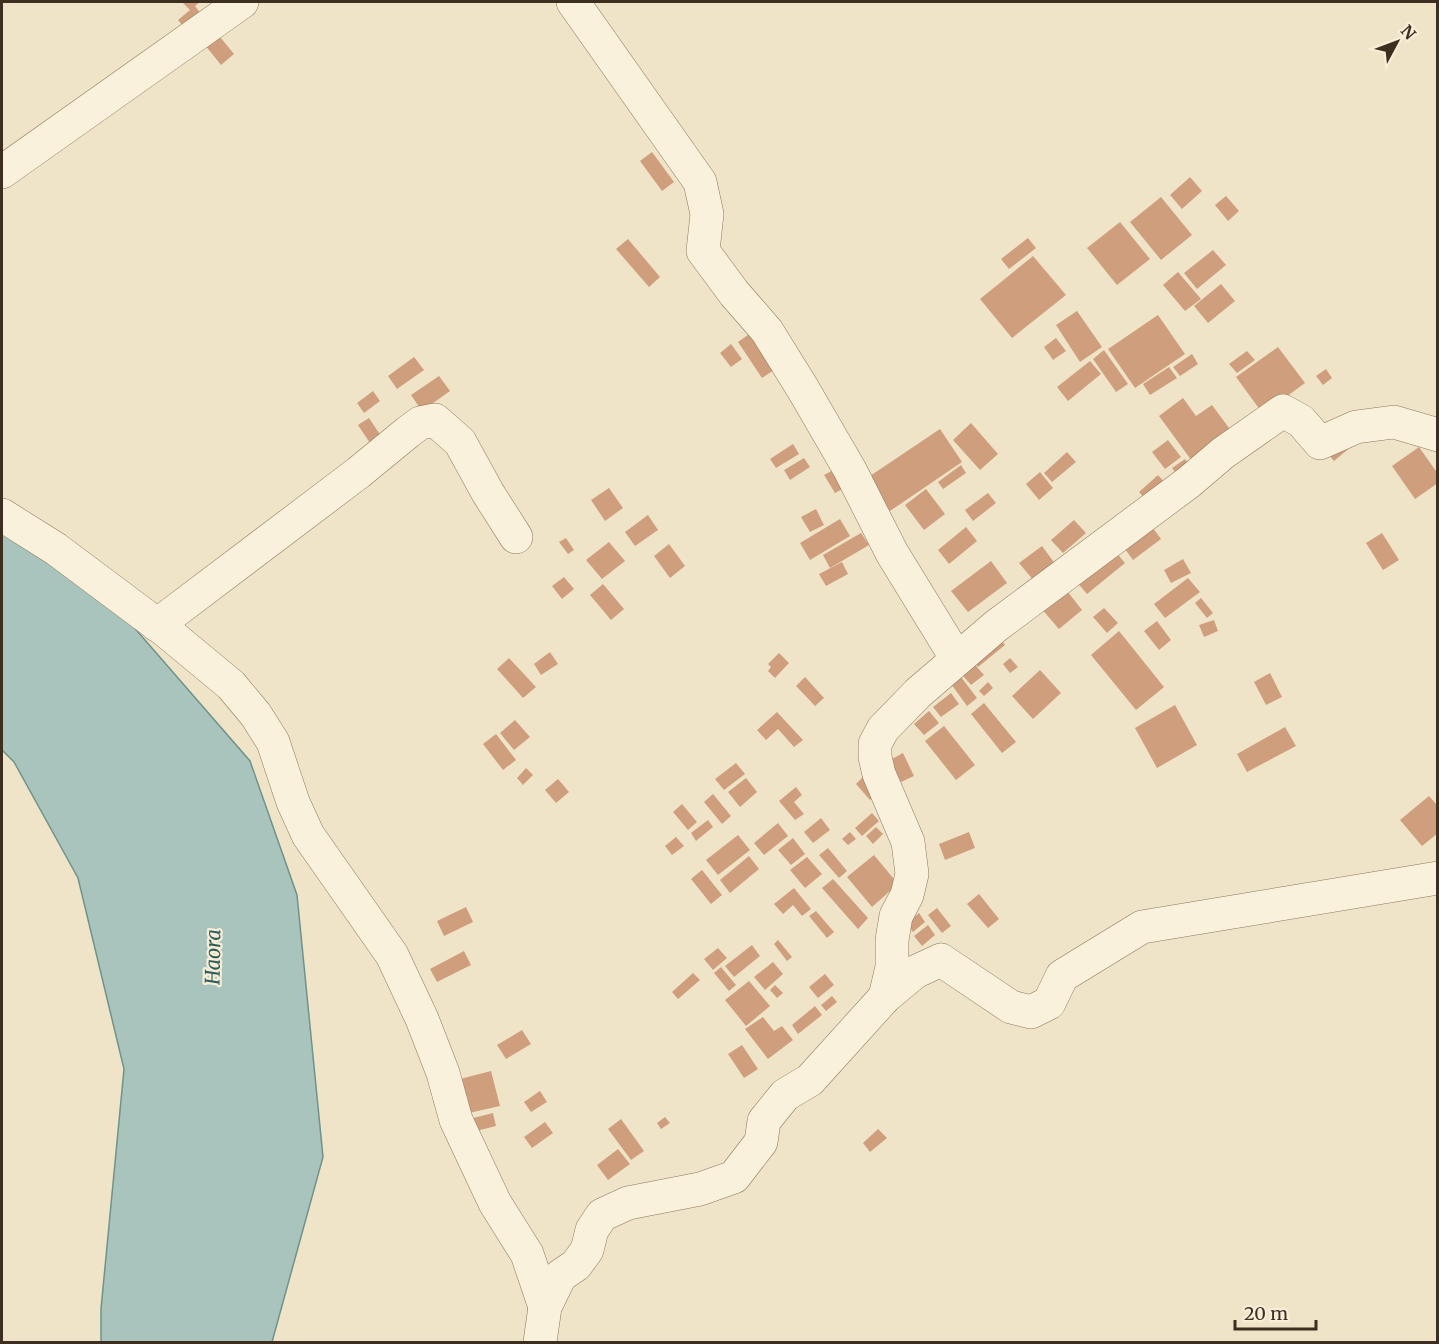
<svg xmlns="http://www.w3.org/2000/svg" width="1439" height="1344" font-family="Merriweather,serif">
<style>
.water{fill:#a9c4bc;stroke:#6f938a;stroke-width:1.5}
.building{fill:#cf9f7d}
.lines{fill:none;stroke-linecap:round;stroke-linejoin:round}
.minor-casing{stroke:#8d765c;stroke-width:34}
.minor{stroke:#faf1dc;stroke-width:33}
.labels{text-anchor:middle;stroke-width:4.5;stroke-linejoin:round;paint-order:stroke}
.water-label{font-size:20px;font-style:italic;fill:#2f5d5a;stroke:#f7eed8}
</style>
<rect width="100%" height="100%" fill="#f0e4c8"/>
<polygon class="water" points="2,523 112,602 250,761 297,895 323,1157 272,1342 101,1342 101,1309 124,1069 78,878 14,762 2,750"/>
<g class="building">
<polygon points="182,2 200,2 195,6 203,17 186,30 178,20 190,10"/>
<polygon points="206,20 234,54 221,65 193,30"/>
<polygon points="652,152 674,182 662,191 640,161"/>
<polygon points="1190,177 1202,191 1182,209 1170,195"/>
<polygon points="1226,196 1239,211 1228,221 1215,205"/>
<polygon points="1161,197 1192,235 1161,260 1130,222"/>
<polygon points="1120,222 1150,259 1117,285 1087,248"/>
<polygon points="1028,238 1036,248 1009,269 1001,259"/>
<polygon points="628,239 660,277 649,287 616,249"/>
<polygon points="1213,250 1226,265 1197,289 1184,273"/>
<polygon points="1033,256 1066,295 1012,338 980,299"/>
<polygon points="1178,272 1201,299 1185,311 1163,285"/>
<polygon points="1221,284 1235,301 1208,323 1194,306"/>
<polygon points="1077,311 1102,347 1080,362 1056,325"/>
<polygon points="1158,315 1185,354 1135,388 1108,349"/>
<polygon points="752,332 777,368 762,378 738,342"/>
<polygon points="1056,338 1066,351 1053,360 1044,347"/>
<polygon points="731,344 742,359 731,367 720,353"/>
<polygon points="1278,347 1305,383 1263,414 1236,377"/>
<polygon points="1104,350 1128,384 1116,392 1093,359"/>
<polygon points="1247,351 1255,360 1237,373 1229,364"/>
<polygon points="1192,354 1198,364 1180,376 1173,367"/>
<polygon points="414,357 424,370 397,389 388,376"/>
<polygon points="1090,361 1101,374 1068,401 1057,387"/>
<polygon points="1169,367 1177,378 1150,395 1143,384"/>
<polygon points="1326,369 1332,378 1323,385 1316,376"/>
<polygon points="439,376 450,391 422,411 411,395"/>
<polygon points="373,391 380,401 364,413 357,403"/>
<polygon points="1183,398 1196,416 1212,405 1232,432 1192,461 1159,416"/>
<polygon points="369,418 381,436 370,443 358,425"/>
<polygon points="971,423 998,454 980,470 953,440"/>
<polygon points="940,429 962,462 890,511 867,478"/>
<polygon points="1168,440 1181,457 1165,469 1152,452"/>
<polygon points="793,444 799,454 776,468 770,459"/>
<polygon points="1352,446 1334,461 1328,454"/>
<polygon points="1419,447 1438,474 1438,483 1415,499 1392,466"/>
<polygon points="1067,452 1076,462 1052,482 1044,473"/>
<polygon points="804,458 810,467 790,480 784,470"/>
<polygon points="1185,459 1192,469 1180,479 1172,468"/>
<polygon points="961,465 966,473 943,489 938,482"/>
<polygon points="837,468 848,486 835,493 824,475"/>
<polygon points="1040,472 1053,488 1039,500 1026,484"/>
<polygon points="1158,475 1167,485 1148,502 1139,492"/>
<polygon points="609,488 623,508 605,521 591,500"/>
<polygon points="926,489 945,514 924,530 905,505"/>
<polygon points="988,493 996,503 973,521 965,510"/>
<polygon points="816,509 824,525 810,532 801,517"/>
<polygon points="648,515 658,530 635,546 625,532"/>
<polygon points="840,519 850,536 810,560 800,543"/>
<polygon points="1074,520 1086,533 1063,553 1051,540"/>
<polygon points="1150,524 1161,539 1133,560 1122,545"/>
<polygon points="966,527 977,541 949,564 938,550"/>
<polygon points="861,533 869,545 830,568 823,555"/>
<polygon points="1382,533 1399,560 1383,570 1366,543"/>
<polygon points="566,538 574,550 568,554 559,542"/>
<polygon points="609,542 625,561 602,579 586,560"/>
<polygon points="669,544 685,566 670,578 654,556"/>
<polygon points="1042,546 1056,565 1035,582 1019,563"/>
<polygon points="1114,550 1125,563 1087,594 1076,581"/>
<polygon points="1183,559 1191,573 1171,583 1164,570"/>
<polygon points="991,561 1007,583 968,612 951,591"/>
<polygon points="842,562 848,574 826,586 819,574"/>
<polygon points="564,577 574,589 562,599 552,586"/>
<polygon points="1188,578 1200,592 1165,618 1154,604"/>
<polygon points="603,584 624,609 611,620 590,595"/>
<polygon points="1064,587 1082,610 1059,629 1040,607"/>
<polygon points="1201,598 1213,613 1207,618 1195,603"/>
<polygon points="1104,608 1118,623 1107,633 1093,617"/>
<polygon points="1214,620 1218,631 1204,637 1199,625"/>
<polygon points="1157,621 1171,640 1159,650 1144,631"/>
<polygon points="1119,631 1164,687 1136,710 1091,655"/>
<polygon points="997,635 1005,645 978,667 971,657"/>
<polygon points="550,652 558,664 541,675 534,664"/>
<polygon points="779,653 789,663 775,678 768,671 771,667 768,664"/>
<polygon points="509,658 536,687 523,698 497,669"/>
<polygon points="1010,658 1018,667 1010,673 1003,664"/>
<polygon points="970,659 984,675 971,685 957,669"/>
<polygon points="1040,670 1061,693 1033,719 1012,696"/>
<polygon points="1270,673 1282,697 1266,705 1254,682"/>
<polygon points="805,677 824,698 815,706 796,686"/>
<polygon points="961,677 977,698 967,706 951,684"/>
<polygon points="988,682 993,688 984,696 979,691"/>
<polygon points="951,693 959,704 941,717 933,707"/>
<polygon points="984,703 1016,742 1002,753 971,714"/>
<polygon points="1175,705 1197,745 1157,768 1135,728"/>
<polygon points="929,711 939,723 924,735 914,724"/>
<polygon points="777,712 803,740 794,747 778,729 766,740 757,730"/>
<polygon points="515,720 530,737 514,750 500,733"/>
<polygon points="944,726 975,765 956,780 925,741"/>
<polygon points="1285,727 1296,746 1247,772 1237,754"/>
<polygon points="496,734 516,760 503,770 483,744"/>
<polygon points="903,753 914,776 901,782 890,760"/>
<polygon points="736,763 745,774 724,790 715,779"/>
<polygon points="526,768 533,775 523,785 517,778"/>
<polygon points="863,777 877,794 870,800 856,784"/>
<polygon points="746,778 757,792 740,807 728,792"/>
<polygon points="558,779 569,792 556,803 545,790"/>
<polygon points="796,787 802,795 794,802 804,814 795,820 779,801"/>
<polygon points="713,794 731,816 722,824 704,802"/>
<polygon points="1429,796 1438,806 1438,833 1422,846 1400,820"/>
<polygon points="682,804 697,822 688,830 673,812"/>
<polygon points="872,813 879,821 862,836 855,828"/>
<polygon points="821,818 830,830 813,843 804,832"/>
<polygon points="708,820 713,827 696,841 691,833"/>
<polygon points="778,823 788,836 764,855 754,843"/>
<polygon points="876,827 883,834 873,844 866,836"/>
<polygon points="850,832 856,839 848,845 842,839"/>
<polygon points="969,832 975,848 945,860 939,844"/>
<polygon points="738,835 750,850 718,875 706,860"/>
<polygon points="676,837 684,846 672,855 665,846"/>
<polygon points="793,838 805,854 791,865 778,850"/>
<polygon points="828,848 847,871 839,878 819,855"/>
<polygon points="874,855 898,884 872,907 847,877"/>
<polygon points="749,856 759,869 730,893 720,880"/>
<polygon points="807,857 822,874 805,888 790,870"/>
<polygon points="702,870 722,895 711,904 691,879"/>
<polygon points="833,879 868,918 858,929 822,888"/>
<polygon points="794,888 811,909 802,916 793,905 783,914 774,904"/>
<polygon points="979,894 999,919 988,928 967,904"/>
<polygon points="466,907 473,922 444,936 437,921"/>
<polygon points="937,908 951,926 942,933 928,915"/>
<polygon points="816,911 834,932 827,938 809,916"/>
<polygon points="919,913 925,922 913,932 906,924"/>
<polygon points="928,925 935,935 922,946 914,936"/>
<polygon points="778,940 792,957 787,961 774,944"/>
<polygon points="752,945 760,956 734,977 725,966"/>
<polygon points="718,948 727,958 713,970 704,959"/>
<polygon points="464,951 471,965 437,982 430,969"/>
<polygon points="773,962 783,974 765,990 754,977"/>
<polygon points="721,967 736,985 729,991 714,973"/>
<polygon points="693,973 700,980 678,999 672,992"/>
<polygon points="825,974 834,985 818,998 809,987"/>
<polygon points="749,981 770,1006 746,1026 725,1000"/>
<polygon points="775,985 783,993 777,998 770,990"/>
<polygon points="832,996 837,1002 826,1011 821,1005"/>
<polygon points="815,1006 822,1015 798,1034 792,1025"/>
<polygon points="763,1017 774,1031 782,1026 793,1040 768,1059 745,1029"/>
<polygon points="522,1030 531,1044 506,1059 497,1045"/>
<polygon points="742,1045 758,1069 744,1078 728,1054"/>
<polygon points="491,1071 500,1106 469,1113 460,1079"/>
<polygon points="540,1091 547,1102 531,1112 524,1102"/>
<polygon points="493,1113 496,1126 468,1133 465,1120"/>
<polygon points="665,1117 670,1123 661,1129 657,1123"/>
<polygon points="621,1119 644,1151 631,1160 608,1129"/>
<polygon points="545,1122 553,1133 532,1148 524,1137"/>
<polygon points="878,1129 887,1138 870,1152 863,1143"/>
<polygon points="618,1149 630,1164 608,1180 597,1165"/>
</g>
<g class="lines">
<g class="minor-casing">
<g id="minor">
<polyline points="573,2 700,182 707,214 703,251 734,293 767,331 803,389 850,470 892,553 957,659"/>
<polyline points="2,172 242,2"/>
<polyline points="2,515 56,549 167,632 231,685 256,715 273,742 293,802 308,835 392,955 422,1019 443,1073 456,1120 495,1203 527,1254 545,1307"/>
<polyline points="157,625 358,473 408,432 420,423 435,420 460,442 488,493 516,537"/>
<polyline points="885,997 892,967 892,940 896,916 907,895 912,874 908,842 879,774 875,757 875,744 883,729 918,693 996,626 1189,482 1223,453 1283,411 1301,421 1320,443 1356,427 1394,422 1438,435"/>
<polyline points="540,1342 545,1307 560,1276 576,1265 587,1250 592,1230 602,1215 628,1203 700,1189 734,1177 761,1142 764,1121 785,1095 810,1080 885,997 915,972 941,960 1011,1007 1031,1012 1049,1003 1062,976 1142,927 1438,878"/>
</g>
</g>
<use href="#minor" class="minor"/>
</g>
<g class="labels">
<g class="water-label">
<text transform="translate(213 957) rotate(-89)" y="7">Haora</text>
</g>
</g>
<rect width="1439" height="1344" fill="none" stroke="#3d2e20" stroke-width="6"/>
<g transform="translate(1397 42) rotate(49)" stroke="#f7eed8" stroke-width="4.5" paint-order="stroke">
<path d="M0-4.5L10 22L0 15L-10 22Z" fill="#3d2e20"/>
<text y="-9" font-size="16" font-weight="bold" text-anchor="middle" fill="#3d2e20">N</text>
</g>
<path d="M1235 1320v9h81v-9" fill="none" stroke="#3d2e20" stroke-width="3"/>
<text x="1244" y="1320" font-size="18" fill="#3d2e20" stroke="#f7eed8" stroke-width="4.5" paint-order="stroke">20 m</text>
</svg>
